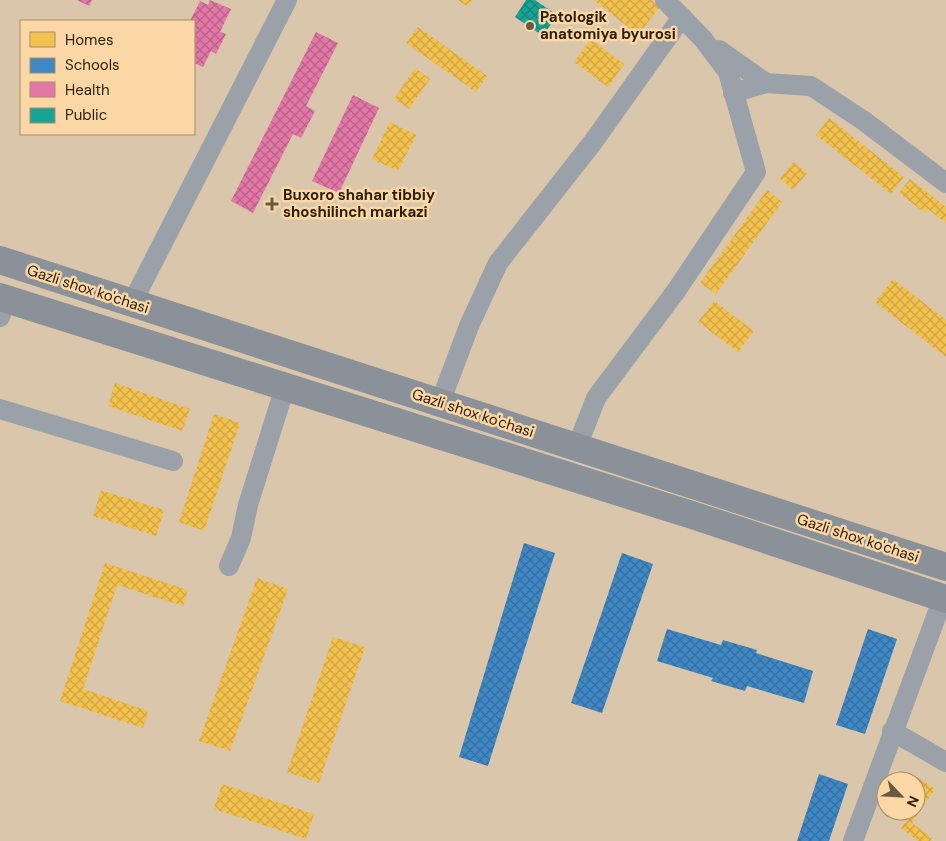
<svg xmlns="http://www.w3.org/2000/svg" width="946" height="841" font-family="'DM Sans',sans-serif">
<style>
.homes{fill:url(#homes-cross-hatch)}
.schools{fill:url(#schools-cross-hatch)}
.health{fill:url(#health-cross-hatch)}
.public{fill:url(#public-cross-hatch)}
.lines{fill:none;stroke-linecap:round;stroke-linejoin:round}
.minor{stroke:#9ba1a8;stroke-width:20}
.highway{stroke:#8a9198;stroke-width:28}
.poi-dot{fill:#685942;stroke:#fad7a4;stroke-width:2}
.labels{text-anchor:middle;stroke-width:5;stroke-linejoin:round;paint-order:stroke}
.poi-label{font-size:15px;font-weight:bold;fill:#2b1e0a;stroke:#fad7a4;text-anchor:start}
.street-label{font-size:15px;fill:#2b1e0a;stroke:#fad7a4}
</style>
<defs>
<pattern id="homes-cross-hatch" width="8" height="8" patternUnits="userSpaceOnUse" patternTransform="scale(1.25)"><rect width="8" height="8" fill="#f2c14e"/><path d="M0 0l8 8M0 8l8-8" fill="none" stroke="#d0a543"/></pattern>
<pattern id="schools-cross-hatch" width="8" height="8" patternUnits="userSpaceOnUse" patternTransform="scale(1.25)"><rect width="8" height="8" fill="#3f88c5"/><path d="M0 0l8 8M0 8l8-8" fill="none" stroke="#356f9e"/></pattern>
<pattern id="health-cross-hatch" width="8" height="8" patternUnits="userSpaceOnUse" patternTransform="scale(1.25)"><rect width="8" height="8" fill="#e377a8"/><path d="M0 0l8 8M0 8l8-8" fill="none" stroke="#b86187"/></pattern>
<pattern id="public-cross-hatch" width="8" height="8" patternUnits="userSpaceOnUse" patternTransform="scale(1.25)"><rect width="8" height="8" fill="#17a398"/><path d="M0 0l8 8M0 8l8-8" fill="none" stroke="#15847a"/></pattern>
</defs>
<rect width="100%" height="100%" fill="#d9c6ab"/>
<g class="homes">
<polygon points="458,0 472,0 467,6"/>
<polygon points="594,0 651,0 660,7 638,35"/>
<polygon points="418,27 487,76 476,92 406,43"/>
<polygon points="591,39 624,64 608,87 574,62"/>
<polygon points="415,68 430,79 409,109 394,99"/>
<polygon points="829,118 904,177 891,194 816,135"/>
<polygon points="390,122 416,135 398,171 372,159"/>
<polygon points="793,162 807,173 793,190 780,179"/>
<polygon points="910,179 946,207 946,223 928,209 925,213 899,193"/>
<polygon points="767,190 782,202 716,294 700,283"/>
<polygon points="893,279 946,320 946,357 875,302"/>
<polygon points="714,301 754,331 738,352 698,322"/>
<polygon points="115,383 190,409 182,431 108,406"/>
<polygon points="214,414 240,423 204,531 179,522"/>
<polygon points="101,490 164,510 156,536 93,516"/>
<polygon points="105,563 188,590 183,606 117,585 83,689 148,711 143,728 60,701"/>
<polygon points="257,578 288,589 230,751 199,741"/>
<polygon points="333,637 365,647 319,783 287,772"/>
<polygon points="917,777 935,789 912,823 932,838 930,841 918,841 901,828 908,819 896,811 916,811 916,781 915,781"/>
<polygon points="222,784 314,814 306,839 214,809"/>
</g>
<g class="schools">
<polygon points="524,543 555,553 488,766 459,757"/>
<polygon points="622,553 653,564 602,713 571,703"/>
<polygon points="667,629 721,645 723,640 757,650 756,653 813,671 804,703 747,686 745,691 711,681 713,678 657,661"/>
<polygon points="868,629 897,639 865,734 836,725"/>
<polygon points="819,774 848,784 829,841 797,841"/>
</g>
<g class="health">
<polygon points="77,0 92,0 89,6"/>
<polygon points="210,0 231,9 220,32 226,34 216,54 211,51 203,67 194,63 194,21 190,21 200,1 208,5"/>
<polygon points="316,32 338,43 306,106 315,111 301,138 293,134 253,213 231,201"/>
<polygon points="353,95 379,108 339,193 312,181"/>
</g>
<polygon class="public" points="526,0 535,0 557,15 543,36 515,17"/>
<g class="lines">
<g class="minor">
<polyline points="719,50 766,83"/>
<polyline points="733,93 766,83 811,86 864,121 946,183"/>
<polyline points="132,303 287,0"/>
<polyline points="0,317 6,299"/>
<polyline points="440,403 469,326 498,263 593,142 682,17"/>
<polyline points="0,409 173,461"/>
<polyline points="577,447 596,398 676,291 756,172 728,72 703,39 665,0"/>
<polyline points="229,566 241,538 248,505 285,387"/>
<polyline points="892,731 946,762"/>
<polyline points="853,841 943,598"/>
</g>
<g class="highway">
<polyline points="0,260 946,567"/>
<polyline points="0,297 692,515 946,599"/>
</g>
</g>
<g class="poi-dot">
<circle cx="530" cy="26" r="5"/>
<path d="M269.5 196.5h5v5h5v5h-5v5h-5v-5h-5v-5h5z"/>
</g>
<g class="labels">
<g class="poi-label">
<text x="540" y="22">Patologik<tspan x="540" dy="17">anatomiya byurosi</tspan></text>
<text x="283" y="200">Buxoro shahar tibbiy<tspan x="283" dy="17">shoshilinch markazi</tspan></text>
</g>
<g class="street-label">
<text transform="translate(88 289) rotate(18)" y="5">Gazli shox ko'chasi</text>
<text transform="translate(473 413) rotate(18)" y="5">Gazli shox ko'chasi</text>
<text transform="translate(858 538) rotate(18)" y="5">Gazli shox ko'chasi</text>
</g>
</g>
<rect x="20" y="20" width="175" height="115" fill="#fad7a4" stroke="#a78d66"/>
<rect x="30" y="32" width="25" height="15" fill="#f2c14e" stroke="#a78d66"/>
<text x="65" y="45" font-size="15" fill="#2b1e0a">Homes</text>
<rect x="30" y="58" width="25" height="15" fill="#3f88c5" stroke="#a78d66"/>
<text x="65" y="70" font-size="15" fill="#2b1e0a">Schools</text>
<rect x="30" y="82" width="25" height="15" fill="#e377a8" stroke="#a78d66"/>
<text x="65" y="95" font-size="15" fill="#2b1e0a">Health</text>
<rect x="30" y="108" width="25" height="15" fill="#17a398" stroke="#a78d66"/>
<text x="65" y="120" font-size="15" fill="#2b1e0a">Public</text>
<g transform="translate(901 796) rotate(115)"><circle r="24" fill="#fad7a4" stroke="#a78d66"/>
<path d="M0-4L9 19L0 12L-9 19Z" fill="#685942"/>
<text y="-8" font-size="14" font-weight="bold" text-anchor="middle" fill="#2b1e0a">N</text>
</g>
</svg>
